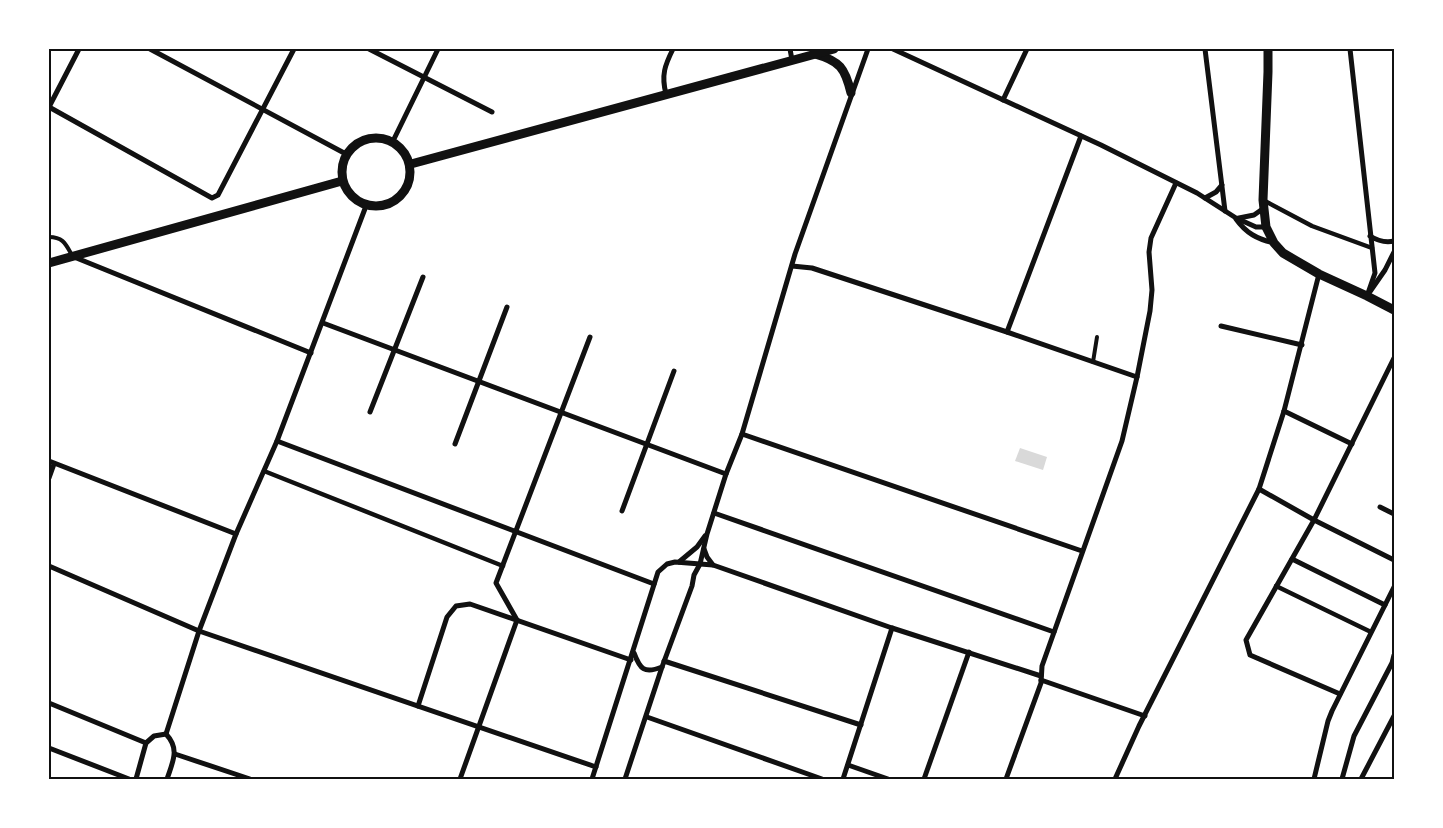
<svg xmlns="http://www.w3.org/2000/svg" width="1443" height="828" font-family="'Alegreya Sans',sans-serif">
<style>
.water{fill:#d9d9d9}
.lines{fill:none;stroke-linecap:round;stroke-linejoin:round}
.service{stroke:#111;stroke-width:4}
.pedestrian{stroke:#111;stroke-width:4.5}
.minor{stroke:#111;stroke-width:5}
.tertiary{stroke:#111;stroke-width:9}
.neatline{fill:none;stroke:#111;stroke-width:2}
</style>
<rect width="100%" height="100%" fill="#fff"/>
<polygon class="water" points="1020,448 1047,457 1043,470 1015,461"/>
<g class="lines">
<g class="service">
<path d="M49,237C64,237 66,245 73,257"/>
<polyline points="1093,362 1097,337"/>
</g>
<g class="pedestrian">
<polyline points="1263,200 1312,226 1372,248"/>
<polyline points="264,471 503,566"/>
<polyline points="1276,586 1371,632"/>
</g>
<g class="minor">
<polyline points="150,49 346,154"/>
<polyline points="369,49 492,112"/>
<polyline points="790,49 792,60"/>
<polyline points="893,49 1101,145 1197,193 1236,218 1256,227 1266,227"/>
<polyline points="1205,49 1225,211"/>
<polyline points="1350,49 1375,273 1367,296"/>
<path d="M666,94C661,75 665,65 673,49"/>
<polyline points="1003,100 1027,49"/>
<polyline points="49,107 212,198 218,195 294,49"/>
<polyline points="49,107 79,49"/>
<polyline points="393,141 438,49"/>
<polyline points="1205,198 1216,192 1222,185"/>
<polyline points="1239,218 1254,215 1264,208"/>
<path d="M1236,219C1246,233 1257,239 1274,243"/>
<path d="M1370,236C1378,241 1385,243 1394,241"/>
<polyline points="74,257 311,353"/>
<polyline points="792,266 812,268 1007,332 1137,377"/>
<polyline points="1369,293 1385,270 1394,252"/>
<polyline points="323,323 726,474"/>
<polyline points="1221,326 1302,345"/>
<polyline points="1007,332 1081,136"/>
<polyline points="1284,411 1352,444"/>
<polyline points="370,412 423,277"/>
<polyline points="742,434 1082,551"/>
<polyline points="277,441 654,584"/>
<polyline points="455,444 507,307"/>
<polyline points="49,461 236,534"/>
<polyline points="49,478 54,464"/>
<polyline points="1259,489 1314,520 1394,560"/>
<polyline points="1380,507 1394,514"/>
<polyline points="622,511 674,371"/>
<polyline points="714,513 1054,632"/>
<polyline points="704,549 707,557 713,565 892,628 1041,676"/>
<polyline points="1292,559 1385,605"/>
<polyline points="679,562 697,547 705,536"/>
<polyline points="49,566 199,631 596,767"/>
<polyline points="517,620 496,583 590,337"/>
<path d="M634,653C640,669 644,674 662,667"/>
<polyline points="664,661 861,725"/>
<polyline points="1041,680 1145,716"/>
<polyline points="1340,694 1250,655 1246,640 1314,520 1394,358"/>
<polyline points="49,703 146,743"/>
<polyline points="418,706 447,617 456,606 470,604 631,660"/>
<polyline points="647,717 822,779"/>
<polyline points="166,734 199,631 236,534 277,441 366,206"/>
<path d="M166,734C180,749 173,761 167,779"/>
<polyline points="49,748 129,779"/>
<polyline points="175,754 250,779"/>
<polyline points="848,765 888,779"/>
<polyline points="136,779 146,743 154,736 166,734"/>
<polyline points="460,779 517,620"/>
<polyline points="592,779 658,572 667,564 675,562 713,565"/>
<polyline points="625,779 662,667 692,586 694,575 700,564 707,534 726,474 742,434 795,254 868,49"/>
<polyline points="843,779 892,628"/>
<polyline points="924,779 969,652"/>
<polyline points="1006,779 1041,683 1042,666 1122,441 1137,377 1150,311 1152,290 1149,252 1151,238 1176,183"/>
<polyline points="1115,779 1139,726 1259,489 1284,411 1319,274"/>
<polyline points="1314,779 1328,721 1332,711 1394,587"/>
<polyline points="1342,779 1354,736 1392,663 1394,655"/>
<polyline points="1361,779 1394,716"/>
</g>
<g class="tertiary">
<polyline points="1268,49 1268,72 1263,200 1266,227 1274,243 1283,253 1319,274 1367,296 1394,310"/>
<path d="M815,54C840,61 845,68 851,93"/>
<circle cx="376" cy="172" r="34"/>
<polyline points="411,164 834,49"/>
<polyline points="49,263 342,181"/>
</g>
</g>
<rect width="1443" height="828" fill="none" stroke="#ffffff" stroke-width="100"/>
<rect x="50" y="50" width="1343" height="728" class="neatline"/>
</svg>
